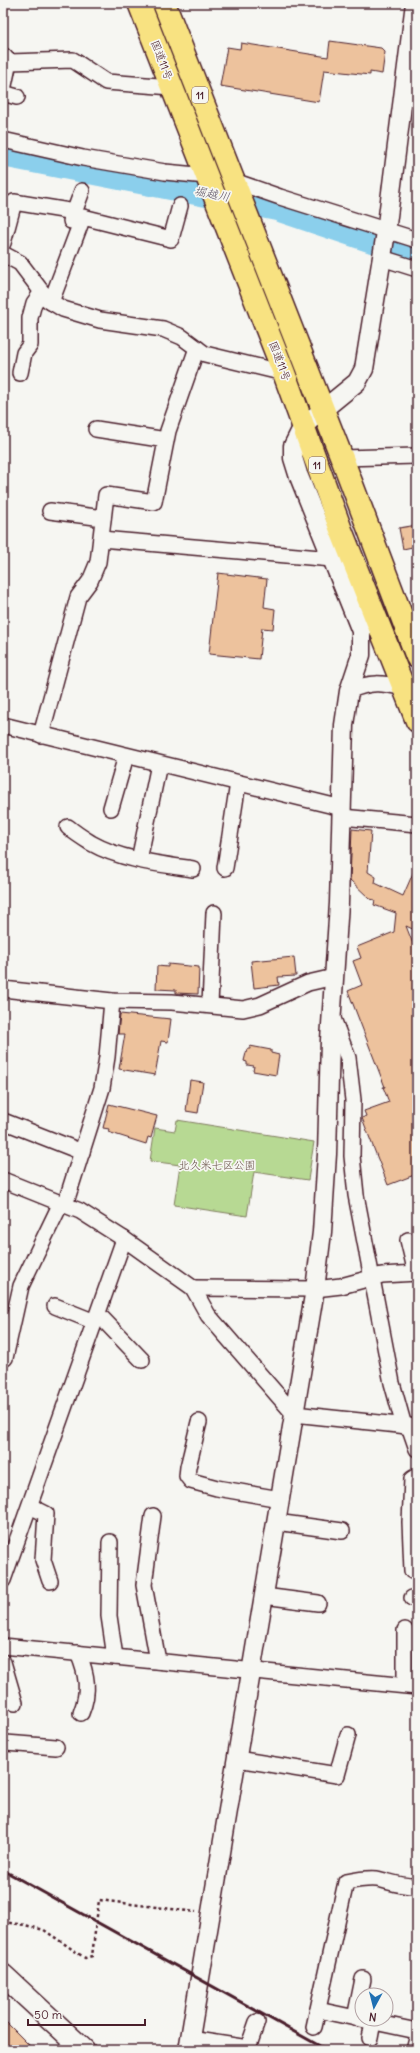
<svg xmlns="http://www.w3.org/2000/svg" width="420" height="2053" font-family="Delius,'Klee One',sans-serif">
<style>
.green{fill:#b7d993;stroke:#807c5f}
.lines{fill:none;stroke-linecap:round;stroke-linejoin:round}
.river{stroke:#8bcfec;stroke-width:28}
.building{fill:#edc29d;stroke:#4a1f2b}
.minor-casing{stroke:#4a1f2b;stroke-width:18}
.tertiary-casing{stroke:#4a1f2b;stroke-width:21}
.secondary-casing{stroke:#4a1f2b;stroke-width:24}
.trunk-casing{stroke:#4a1f2b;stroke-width:25}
.path{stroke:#4a1f2b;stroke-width:2.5;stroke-dasharray:3 3;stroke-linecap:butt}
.minor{stroke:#f6f6f2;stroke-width:15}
.tertiary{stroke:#f6f6f2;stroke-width:18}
.secondary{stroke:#f6f6f2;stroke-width:21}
.trunk{stroke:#f8e281;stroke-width:22}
.rail{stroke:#4a1f2b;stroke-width:3}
.labels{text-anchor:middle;stroke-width:3.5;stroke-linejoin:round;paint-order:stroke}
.shield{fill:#f6f6f2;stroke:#7e6067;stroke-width:1}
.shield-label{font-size:10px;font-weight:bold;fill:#4a1f2b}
.street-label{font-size:11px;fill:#4a1f2b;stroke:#f6f6f2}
.park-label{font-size:11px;fill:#654e45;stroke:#f6f6f2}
.water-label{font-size:12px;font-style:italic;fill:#5e5465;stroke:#f6f6f2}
</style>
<rect width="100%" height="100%" fill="#f6f6f2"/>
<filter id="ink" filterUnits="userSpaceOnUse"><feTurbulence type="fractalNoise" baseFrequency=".025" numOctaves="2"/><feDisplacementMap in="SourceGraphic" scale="8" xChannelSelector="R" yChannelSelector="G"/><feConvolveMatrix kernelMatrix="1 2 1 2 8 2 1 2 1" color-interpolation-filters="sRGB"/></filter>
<g filter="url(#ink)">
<polygon class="green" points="177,1120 314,1142 308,1180 254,1172 247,1216 174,1205 180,1165 150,1161 155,1128 175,1131"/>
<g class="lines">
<polyline class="river" points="3,153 277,207 417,254"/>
</g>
<g class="building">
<polygon points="330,41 381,48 385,52 382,74 370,72 370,75 324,70 319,102 220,86 227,47 240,49 241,43 328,57"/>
<polygon points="417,525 417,546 403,549 399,528"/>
<polygon points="218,573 267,579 264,607 275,609 273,629 262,628 259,659 209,654"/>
<polygon points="352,829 371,831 368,872 376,877 375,883 403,896 417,864 417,931 406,926 417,954 417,1174 388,1185 362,1118 366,1116 364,1111 389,1102 383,1087 385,1087 348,991 362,985 353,961 361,958 357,947 394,932 396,913 374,905 375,900 370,899 350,880"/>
<polygon points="294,957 296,976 278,977 279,985 254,988 251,961"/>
<polygon points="168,964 199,967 198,994 176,993 176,990 156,989 157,966 168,967"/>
<polygon points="120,1014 171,1019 168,1042 161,1041 155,1075 119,1069 125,1034 118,1034"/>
<polygon points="250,1046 271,1050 271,1053 279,1055 276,1075 253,1071 254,1066 247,1065 247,1062 244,1061 247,1049 250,1049"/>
<polygon points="190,1080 203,1082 198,1113 186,1111"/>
<polygon points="109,1104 157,1116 151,1138 148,1137 146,1144 108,1132 109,1129 103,1128"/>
<polygon points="3,2019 34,2050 3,2050"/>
</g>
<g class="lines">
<g class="minor-casing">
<g id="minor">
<polyline points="9,62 73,60 106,82 172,87"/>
<polyline points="3,90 9,62 4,56"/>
<polyline points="3,93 17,97"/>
<polyline points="3,140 83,158 165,172 207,176"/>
<polyline points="234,181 280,197 417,240"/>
<polyline points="71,221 82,191"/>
<polyline points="3,243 14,202 75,212"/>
<polyline points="3,254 20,263 48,300 63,309 100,320 163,329 182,337 205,354 284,373"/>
<polyline points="382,258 417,269"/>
<polyline points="51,302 83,217 171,239 180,206"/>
<polyline points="20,373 24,353 30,345 30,318 34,303 42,292"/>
<polyline points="96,429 166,440"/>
<polyline points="342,458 417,456"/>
<polyline points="50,511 103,518"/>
<polyline points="101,539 332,559"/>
<path d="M349,691C371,681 382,683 404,688"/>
<polyline points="3,725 342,808"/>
<polyline points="41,735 78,597 90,581 98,562 106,495 154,502 168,431 197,348"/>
<polyline points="111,808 126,756"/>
<polyline points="342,817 417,824"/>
<path d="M68,827C75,833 83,838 91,843C121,860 159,864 193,869"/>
<polyline points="139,860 159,764"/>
<polyline points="225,868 238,783"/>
<polyline points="3,989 112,1001 172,1002 243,1009 260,1005 308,983 334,977"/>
<polyline points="210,1005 214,913"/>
<polyline points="332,1016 348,1058 353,1100 352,1156 356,1195 392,1383 404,1426"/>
<polyline points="3,1121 82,1152"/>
<polyline points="3,1180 80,1211 124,1239 193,1288 208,1315 294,1414 417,1427"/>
<polyline points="65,1205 102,1088 107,1057 112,1001"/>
<polyline points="408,1240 416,1273"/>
<polyline points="193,1288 315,1289 341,1286 382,1275 417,1273"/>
<polyline points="55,1306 95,1322"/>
<polyline points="98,1314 142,1360"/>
<polyline points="3,1357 5,1358 21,1286 61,1203"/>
<polyline points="199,1422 188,1467 187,1476 191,1481 217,1488 280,1499"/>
<polyline points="409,1426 417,1449"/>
<polyline points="30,1506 46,1514 43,1560 50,1581"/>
<polyline points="153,1516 144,1585 158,1661"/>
<polyline points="276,1522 342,1531"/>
<polyline points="110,1542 109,1616 115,1657"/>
<polyline points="412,1571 410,1522 412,1479 417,1476"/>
<polyline points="3,1580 124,1239"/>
<polyline points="264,1596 318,1603"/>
<polyline points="412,1598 417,1598"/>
<polyline points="3,1646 417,1687"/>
<path d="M78,1653C87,1674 90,1691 81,1713"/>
<polyline points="3,1662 15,1703"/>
<polyline points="405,1685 405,1630"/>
<polyline points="3,1741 6,1743 56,1747"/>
<polyline points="237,1759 337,1775 348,1735"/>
<polyline points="318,2010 417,2031"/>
<polyline points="355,2018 363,1979"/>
<path d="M314,2027L346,1882C356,1880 366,1878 377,1879C391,1882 402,1887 417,1886"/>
<polyline points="370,2038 373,2022"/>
<polyline points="190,2039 248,2048 257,2022"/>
<polyline points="414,2050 417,2039"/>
</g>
</g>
<g class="tertiary-casing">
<polyline id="tertiary" points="188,2050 315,1289 322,1232 327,1154 330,1040 339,903 344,725 349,691 361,655 361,631 298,474 293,458 293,446 303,426 357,382 364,369 386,232 415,3"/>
</g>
<g class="secondary-casing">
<polyline id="secondary" points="3,1975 84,2050"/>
</g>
<g class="trunk-casing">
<g id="trunk">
<polyline points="139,3 284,373 341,530 417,721"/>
<polyline points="164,3 342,458 417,657"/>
</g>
</g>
<polyline class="path" points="3,1922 25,1925 44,1930 85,1958 92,1956 99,1900 196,1912"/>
<use href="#minor" class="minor"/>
<use href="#tertiary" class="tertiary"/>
<use href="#secondary" class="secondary"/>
<use href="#trunk" class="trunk"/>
<polyline class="rail" points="3,1870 327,2050"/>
</g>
</g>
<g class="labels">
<g class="shield">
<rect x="192" y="87" width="16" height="16" rx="3"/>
<rect x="309" y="457" width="16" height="16" rx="3"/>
</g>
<g class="shield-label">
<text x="200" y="99">11</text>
<text x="317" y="469">11</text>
</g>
<g class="street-label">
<text transform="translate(162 60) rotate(69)" y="4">国道11号</text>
<text transform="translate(280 361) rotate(69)" y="4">国道11号</text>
</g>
<g class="park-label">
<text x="217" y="1169">北久米七区公園</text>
</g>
<g class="water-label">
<text transform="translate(212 194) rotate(11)" y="4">堀越川</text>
</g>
</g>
<rect width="420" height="2053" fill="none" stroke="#f6f6f2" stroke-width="16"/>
<rect x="8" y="8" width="404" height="2037" fill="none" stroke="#4a1f2b" stroke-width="1.5" filter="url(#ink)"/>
<g transform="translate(374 2007) rotate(187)"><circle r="19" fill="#f6f6f2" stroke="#b1a0a2"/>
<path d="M0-3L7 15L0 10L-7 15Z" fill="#1f6fb2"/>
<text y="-6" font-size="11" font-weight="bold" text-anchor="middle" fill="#4a1f2b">N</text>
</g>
<path d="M28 2019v6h117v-6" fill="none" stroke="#4a1f2b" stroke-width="2"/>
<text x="34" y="2019" font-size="12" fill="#4a1f2b" stroke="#f6f6f2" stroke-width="3" paint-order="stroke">50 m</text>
</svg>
